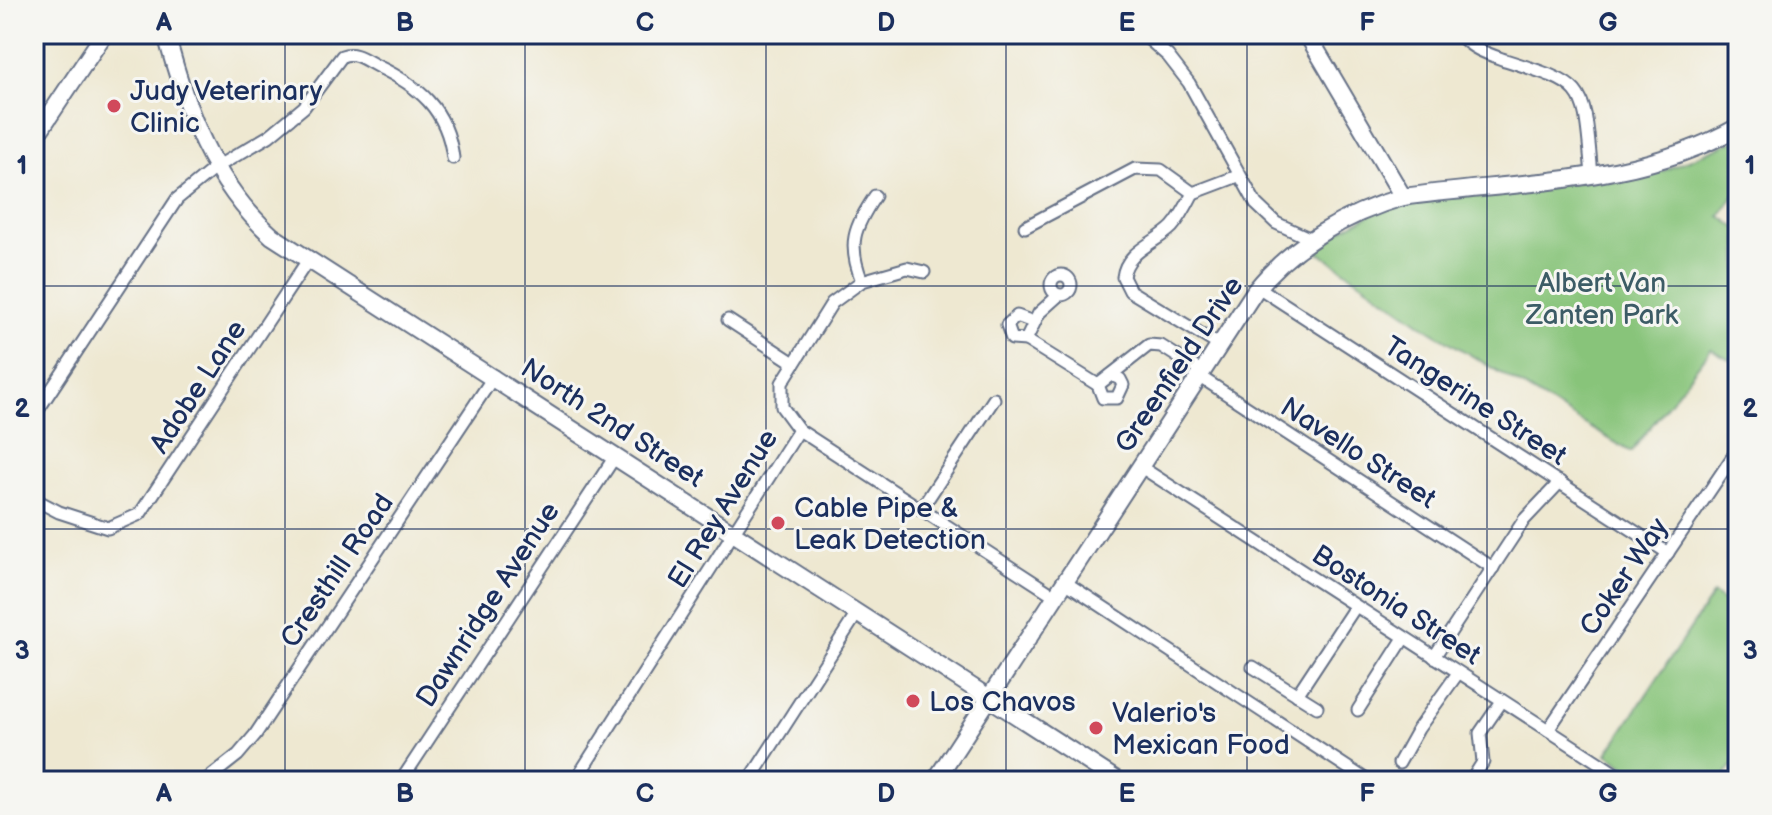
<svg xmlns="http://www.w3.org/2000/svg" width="1772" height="815" font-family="'Balsamiq Sans',sans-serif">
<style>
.green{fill:#88c47a;stroke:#527a6c;stroke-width:2}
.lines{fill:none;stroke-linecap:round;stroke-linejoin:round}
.street-casing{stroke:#657086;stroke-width:15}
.secondary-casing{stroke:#657086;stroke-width:20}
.street{stroke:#fff;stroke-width:11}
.secondary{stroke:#fff;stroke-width:16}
.grid{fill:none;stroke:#1b2f5e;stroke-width:2;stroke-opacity:0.55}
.poi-dot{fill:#d1495b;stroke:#f6f6f2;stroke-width:3}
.labels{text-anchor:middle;stroke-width:6;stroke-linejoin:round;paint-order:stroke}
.poi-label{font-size:28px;fill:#1b2f5e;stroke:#f6f6f2;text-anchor:start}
.park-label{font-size:28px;fill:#3c5c66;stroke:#f6f6f2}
.street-label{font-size:28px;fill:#1b2f5e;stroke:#f6f6f2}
.neatline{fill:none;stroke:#1b2f5e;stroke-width:3}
.grid-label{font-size:26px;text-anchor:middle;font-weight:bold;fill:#1b2f5e}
</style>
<rect width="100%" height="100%" fill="#f6f6f2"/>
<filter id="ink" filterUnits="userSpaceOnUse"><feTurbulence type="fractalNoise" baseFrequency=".0125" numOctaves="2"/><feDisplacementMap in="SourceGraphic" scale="16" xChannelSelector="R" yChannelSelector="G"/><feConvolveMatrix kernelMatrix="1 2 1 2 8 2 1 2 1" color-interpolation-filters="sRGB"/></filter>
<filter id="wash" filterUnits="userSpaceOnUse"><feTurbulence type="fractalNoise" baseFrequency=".006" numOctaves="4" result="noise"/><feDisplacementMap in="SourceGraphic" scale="32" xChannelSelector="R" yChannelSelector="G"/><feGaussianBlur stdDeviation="1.8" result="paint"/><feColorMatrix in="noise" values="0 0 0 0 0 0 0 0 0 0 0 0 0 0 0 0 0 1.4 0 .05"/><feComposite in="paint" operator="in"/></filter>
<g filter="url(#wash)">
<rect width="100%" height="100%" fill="#eee8d1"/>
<g class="green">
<polygon points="1738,139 1738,190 1720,216 1738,229 1738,364 1711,349 1631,452 1431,331 1310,246 1379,210 1415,201 1663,171"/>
<polygon points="1713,594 1738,610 1738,756 1722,781 1648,781 1607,754"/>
</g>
</g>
<g filter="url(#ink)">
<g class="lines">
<g class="street-casing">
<g id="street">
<polyline points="1143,34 1168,56 1189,83 1256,204 1276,223 1311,239"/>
<path d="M1459,34C1471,48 1485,53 1502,59C1590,87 1583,83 1592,175"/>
<path d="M1193,193C1187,205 1181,217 1172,227C1156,243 1126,251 1123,277L1130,291L1219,345"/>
<polyline points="1025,227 1135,169 1161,170 1193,193 1238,176"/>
<polyline points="924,272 907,268 862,281 832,303 782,383 782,407 799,430 1055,596"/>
<circle cx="1061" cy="285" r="10"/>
<path d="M862,281C847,244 854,228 875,196"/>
<polyline points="1258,287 1668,553"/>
<polyline points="1059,295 1039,313 1026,340 1098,385 1149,345 1161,346 1202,372"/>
<polyline points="728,320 794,363"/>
<polyline points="1026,340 1012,339 1007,325 1017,316 1033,322"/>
<polyline points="1199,376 1493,568"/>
<polyline points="1098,385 1103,398 1117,398 1123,385 1120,379 1111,375"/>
<path d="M34,416L177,199L215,168L269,136L304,107L342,56C355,51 365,60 377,66C419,86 447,109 453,158"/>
<polyline points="1141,467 1627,781"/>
<polyline points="34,499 59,512 108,528 140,514 308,260"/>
<polyline points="921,509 994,399"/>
<polyline points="1065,582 1368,781"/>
<polyline points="1434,657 1524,520 1560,482"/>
<polyline points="1253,667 1317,707"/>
<polyline points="1297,695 1355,607"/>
<polyline points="1358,710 1404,638"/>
<polyline points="1548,730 1738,449"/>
<polyline points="1399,763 1418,729 1458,673"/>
<polyline points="205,781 238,755 255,735 494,376"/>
<polyline points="401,781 616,455"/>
<polyline points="575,781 799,430"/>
<polyline points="749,781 858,612"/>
<polyline points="1471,781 1483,762 1480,733 1502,701"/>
</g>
</g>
<g class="secondary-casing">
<g id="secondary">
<path d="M166,34C186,110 212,182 272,236L1118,781"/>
<polyline points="1307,34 1403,197"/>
<polyline points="34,139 104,34"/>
<path d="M935,781L1255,291C1292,245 1347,213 1403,197C1515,181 1637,185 1738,127"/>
</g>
</g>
<use href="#street" class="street"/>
<use href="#secondary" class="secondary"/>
</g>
</g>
<path class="grid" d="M285,34V781M525,34V781M766,34V781M1006,34V781M1247,34V781M1487,34V781M34,286H1738M34,529H1738"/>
<g class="poi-dot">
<circle cx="114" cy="106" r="8"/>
<circle cx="778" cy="523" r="8"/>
<circle cx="913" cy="701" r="8"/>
<circle cx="1096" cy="728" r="8"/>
</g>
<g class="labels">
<g class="poi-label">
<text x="130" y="100">Judy Veterinary<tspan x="130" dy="32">Clinic</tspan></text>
<text x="794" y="517">Cable Pipe &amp;<tspan x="794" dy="32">Leak Detection</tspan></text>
<text x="929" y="711">Los Chavos</text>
<text x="1112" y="722">Valerio's<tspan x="1112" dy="32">Mexican Food</tspan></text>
</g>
<g class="park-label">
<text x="1602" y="292">Albert Van<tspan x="1602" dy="32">Zanten Park</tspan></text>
</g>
<g class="street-label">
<text transform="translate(1178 364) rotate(-56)" y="10">Greenfield Drive</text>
<text transform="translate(197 386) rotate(-57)" y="10">Adobe Lane</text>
<text transform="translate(1476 400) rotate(33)" y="10">Tangerine Street</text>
<text transform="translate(613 422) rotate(33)" y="10">North 2nd Street</text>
<text transform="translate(1359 452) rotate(33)" y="10">Navello Street</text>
<text transform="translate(722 508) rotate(-58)" y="10">El Rey Avenue</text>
<text transform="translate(336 570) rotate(-56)" y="10">Cresthill Road</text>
<text transform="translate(1623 576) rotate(-56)" y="10">Coker Way</text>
<text transform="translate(487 604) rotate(-57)" y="10">Dawnridge Avenue</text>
<text transform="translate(1397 604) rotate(33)" y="10">Bostonia Street</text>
</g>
</g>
<rect width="1772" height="815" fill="none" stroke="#f6f6f2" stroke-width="88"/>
<rect x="44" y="44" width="1684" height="727" class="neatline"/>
<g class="grid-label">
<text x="164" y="31">A</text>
<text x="405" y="31">B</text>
<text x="645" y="31">C</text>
<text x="886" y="31">D</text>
<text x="1127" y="31">E</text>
<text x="1367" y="31">F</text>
<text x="1608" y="31">G</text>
<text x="22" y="174">1</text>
<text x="1750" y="174">1</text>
<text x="22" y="417">2</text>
<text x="1750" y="417">2</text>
<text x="22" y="659">3</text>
<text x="1750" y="659">3</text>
<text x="164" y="802">A</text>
<text x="405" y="802">B</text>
<text x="645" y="802">C</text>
<text x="886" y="802">D</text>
<text x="1127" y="802">E</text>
<text x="1367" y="802">F</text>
<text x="1608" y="802">G</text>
</g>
</svg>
